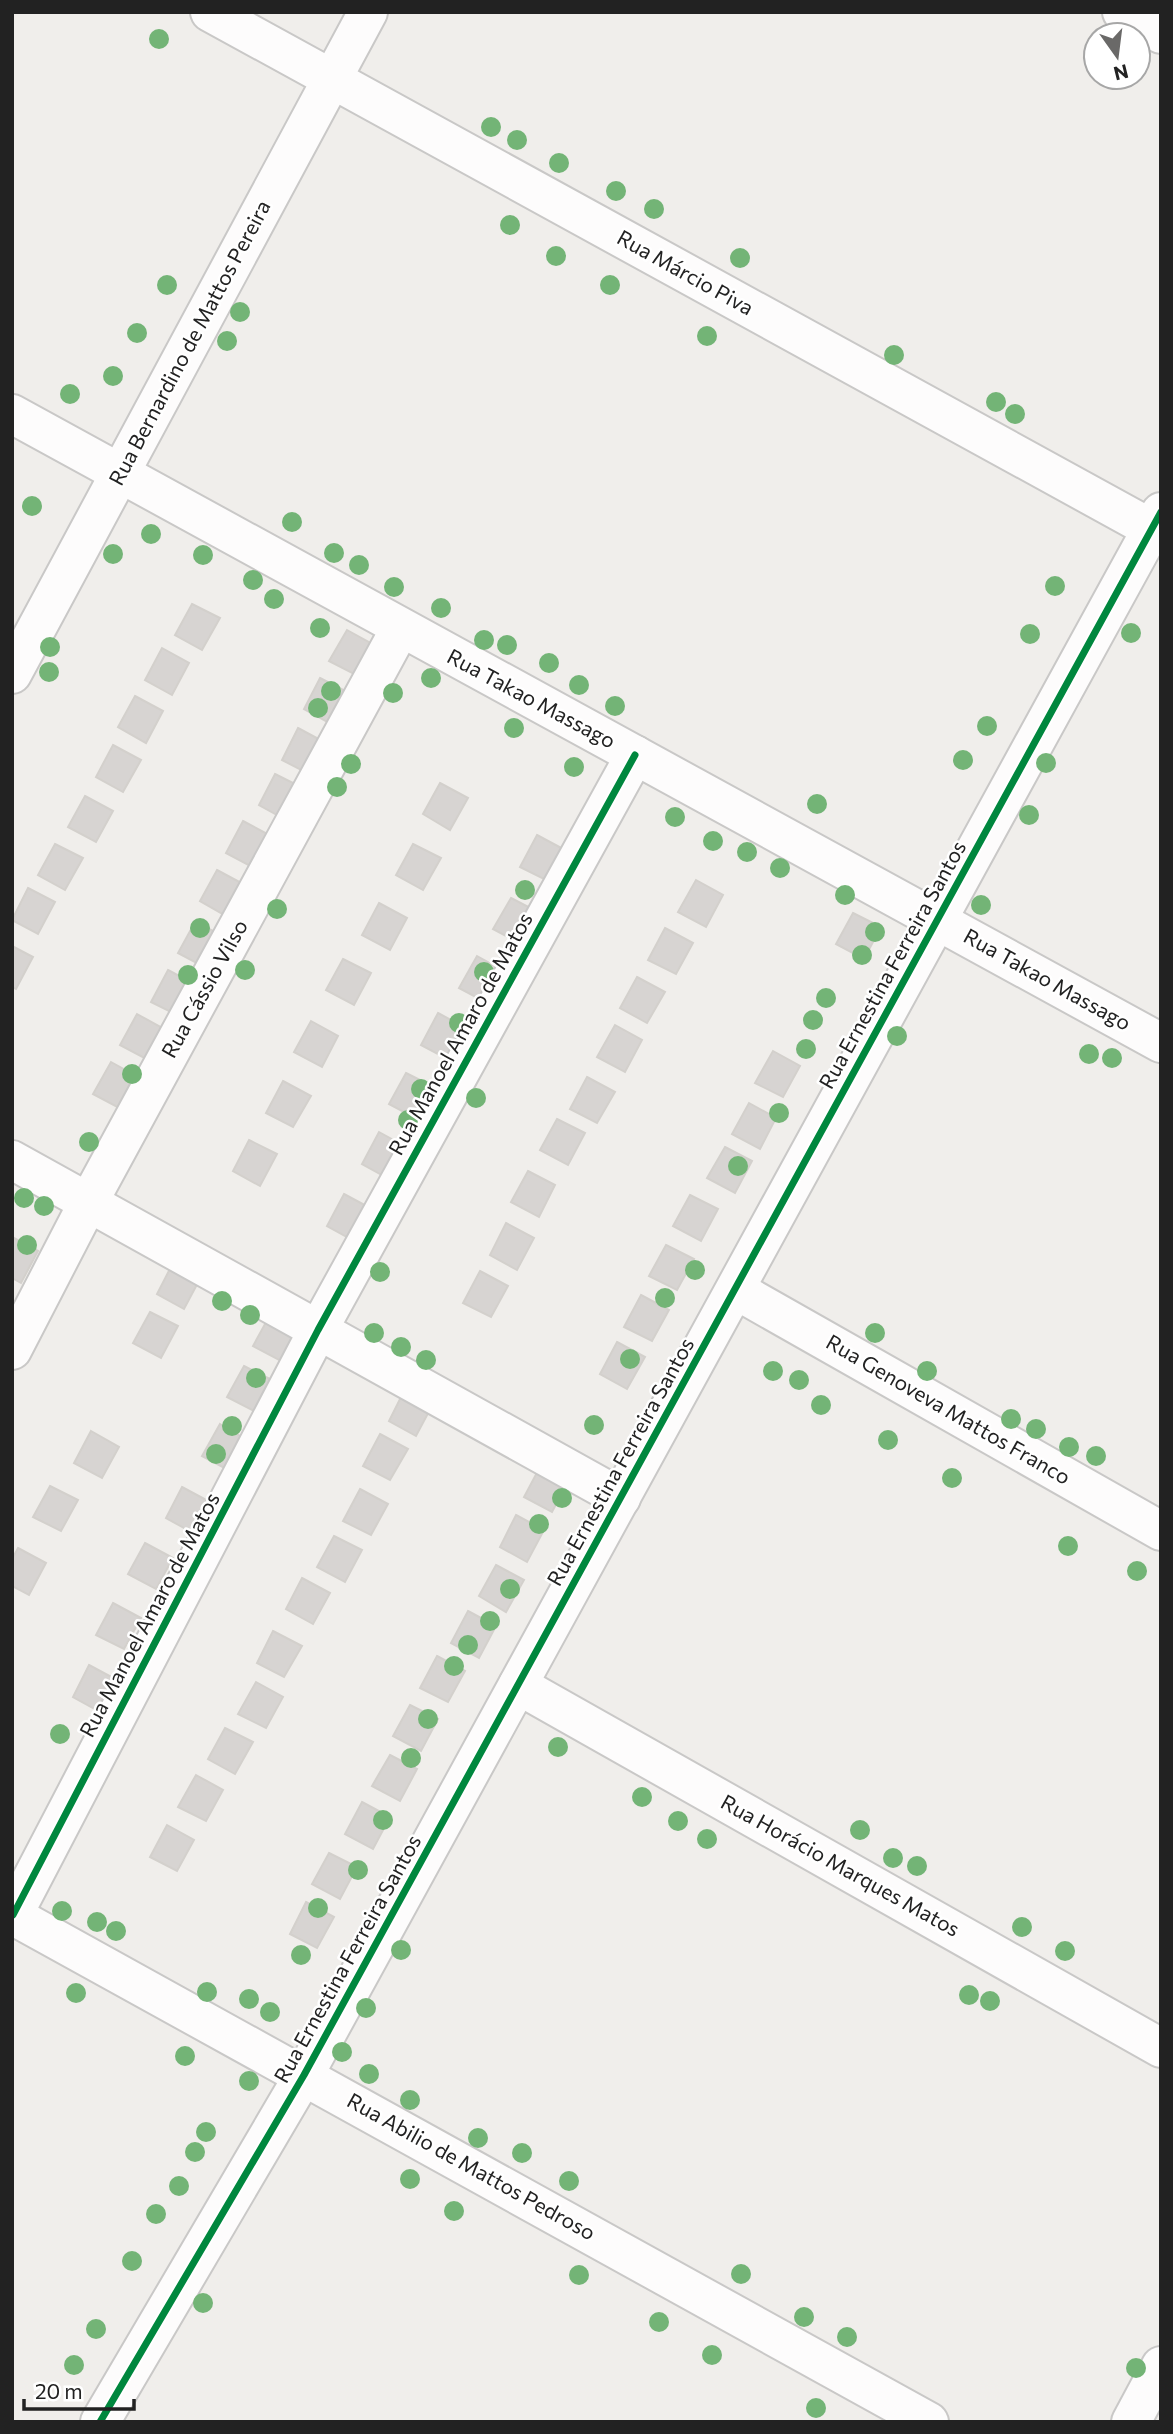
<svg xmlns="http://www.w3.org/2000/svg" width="1173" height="2434" font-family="Commissioner,sans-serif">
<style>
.building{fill:#d7d4d2;stroke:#d3d0cc;stroke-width:2}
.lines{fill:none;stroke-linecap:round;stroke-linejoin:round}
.minor-casing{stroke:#c9c8c7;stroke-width:42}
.minor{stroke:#fdfcfc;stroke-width:38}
.cycleway-casing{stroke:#fff;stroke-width:11}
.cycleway{stroke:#00873e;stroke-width:7}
.tree{fill:#73b476}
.labels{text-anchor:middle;stroke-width:5;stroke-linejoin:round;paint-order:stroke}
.street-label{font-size:21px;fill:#222;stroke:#fff}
</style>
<rect width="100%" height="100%" fill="#f0eeeb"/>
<g class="building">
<polygon points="192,604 220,618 202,650 175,635"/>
<polygon points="347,630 374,645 358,676 329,661"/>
<polygon points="162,648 189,663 172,695 145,680"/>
<polygon points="320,678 349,693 331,724 304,709"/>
<polygon points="135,696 163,711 146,743 118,727"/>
<polygon points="298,728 326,743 309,774 282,760"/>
<polygon points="113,745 141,760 123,792 96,777"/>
<polygon points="275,774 303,788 286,820 259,805"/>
<polygon points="440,783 468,798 450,830 423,814"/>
<polygon points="85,796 113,811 96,842 68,827"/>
<polygon points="243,821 271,836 254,868 226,853"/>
<polygon points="537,835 565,850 548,881 520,867"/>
<polygon points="55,844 83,858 65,890 38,875"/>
<polygon points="413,844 441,858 423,890 396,875"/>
<polygon points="217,870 245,885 228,917 200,901"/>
<polygon points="696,880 723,895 706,927 678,912"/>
<polygon points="28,888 55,902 38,934 12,920"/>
<polygon points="511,898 538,912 521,944 493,929"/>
<polygon points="379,903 407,918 390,950 362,935"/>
<polygon points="853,913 881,927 864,959 836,944"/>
<polygon points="195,922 223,936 206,968 178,953"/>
<polygon points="665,928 693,943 676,974 648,960"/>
<polygon points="12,946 33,957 16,989 12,987"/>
<polygon points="477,956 504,971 487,1003 459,988"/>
<polygon points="343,959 371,973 354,1005 326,990"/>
<polygon points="168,970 196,985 179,1016 151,1002"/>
<polygon points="637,977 665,992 647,1023 620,1008"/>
<polygon points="438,1013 466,1028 449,1060 421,1045"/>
<polygon points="137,1014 164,1029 148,1060 120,1045"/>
<polygon points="311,1021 338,1036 322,1067 294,1052"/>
<polygon points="615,1025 642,1040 625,1072 597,1057"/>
<polygon points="773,1051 800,1066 783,1097 755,1083"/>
<polygon points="111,1062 138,1077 121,1109 93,1094"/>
<polygon points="406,1073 434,1087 417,1119 389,1104"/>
<polygon points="587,1077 615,1092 597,1123 570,1109"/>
<polygon points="283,1081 311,1096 293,1127 266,1113"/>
<polygon points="749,1103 776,1118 760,1149 732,1134"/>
<polygon points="557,1119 585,1133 568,1165 540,1150"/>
<polygon points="379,1132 406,1147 389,1179 362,1164"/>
<polygon points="249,1140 277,1154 260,1186 233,1171"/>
<polygon points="725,1147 752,1161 735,1193 707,1178"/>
<polygon points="528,1171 555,1185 539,1217 511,1202"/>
<polygon points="344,1194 372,1209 354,1241 327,1226"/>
<polygon points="690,1195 718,1209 701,1241 673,1226"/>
<polygon points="506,1223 534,1238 517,1270 490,1255"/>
<polygon points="12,1237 38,1251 21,1283 12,1278"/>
<polygon points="666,1245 694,1259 677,1290 649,1276"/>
<polygon points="173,1263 201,1277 184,1309 157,1294"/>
<polygon points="480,1271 508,1286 491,1317 463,1303"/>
<polygon points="641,1295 669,1310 652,1341 624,1327"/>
<polygon points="150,1312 178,1326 161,1358 133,1343"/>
<polygon points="270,1315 297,1330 281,1361 253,1346"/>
<polygon points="617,1342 645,1357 627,1389 600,1374"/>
<polygon points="244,1366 272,1380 254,1411 227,1397"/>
<polygon points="405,1389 433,1404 416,1436 389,1421"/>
<polygon points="220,1424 247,1440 230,1471 202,1456"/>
<polygon points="91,1431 119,1447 102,1478 74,1463"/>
<polygon points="380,1434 408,1449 390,1480 363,1466"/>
<polygon points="541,1465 569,1480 552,1512 524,1497"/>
<polygon points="50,1486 78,1500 61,1531 33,1517"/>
<polygon points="182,1487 210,1502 193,1533 166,1518"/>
<polygon points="360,1489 388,1504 371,1535 343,1521"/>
<polygon points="516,1515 544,1530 527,1562 500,1547"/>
<polygon points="334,1536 362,1550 345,1582 317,1567"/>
<polygon points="145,1543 173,1558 156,1589 128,1574"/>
<polygon points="18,1548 46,1563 29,1595 12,1586 12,1559"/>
<polygon points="496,1565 524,1580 506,1612 479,1596"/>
<polygon points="302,1578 330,1593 313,1624 286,1609"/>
<polygon points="113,1603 141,1618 124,1649 96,1635"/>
<polygon points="468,1611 496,1626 479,1658 451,1643"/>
<polygon points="273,1631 302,1646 284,1677 257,1663"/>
<polygon points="437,1656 465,1671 448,1702 420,1688"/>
<polygon points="89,1665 117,1680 100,1712 73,1697"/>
<polygon points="256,1682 283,1697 266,1728 238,1714"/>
<polygon points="410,1705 438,1719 421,1751 393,1736"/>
<polygon points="225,1728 253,1742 235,1774 208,1759"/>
<polygon points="390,1755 417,1769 400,1801 372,1786"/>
<polygon points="196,1775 223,1790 206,1821 178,1807"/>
<polygon points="362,1802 390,1817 373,1849 345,1834"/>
<polygon points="167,1825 194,1840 177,1871 150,1857"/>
<polygon points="329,1853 357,1867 340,1899 312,1884"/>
<polygon points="306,1902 334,1917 317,1948 290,1934"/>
</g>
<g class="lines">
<g class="minor-casing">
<g id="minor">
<polyline points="210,12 1161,534"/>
<polyline points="1122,12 1161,34"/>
<polyline points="12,414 1161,1043"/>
<polyline points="12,674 368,12"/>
<polyline points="12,1160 621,1498"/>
<polyline points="736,1290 1161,1531"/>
<polyline points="12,1350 88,1203 400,629"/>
<polyline points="518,1685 1161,2048"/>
<polyline points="12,1915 929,2422"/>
<polyline points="13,1915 318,1330 635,755"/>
<polyline points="100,2422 304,2075 1161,512"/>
<polyline points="1131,2422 1161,2366"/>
</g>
</g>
<use href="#minor" class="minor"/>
<g class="cycleway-casing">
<g id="cycleway">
<polyline points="13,1915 318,1330 635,755"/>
<polyline points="100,2422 304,2075 1161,512"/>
</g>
</g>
<use href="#cycleway" class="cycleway"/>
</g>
<g class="tree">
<circle cx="159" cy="39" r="10"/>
<circle cx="491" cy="127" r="10"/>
<circle cx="517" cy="140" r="10"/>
<circle cx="559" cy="163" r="10"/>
<circle cx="616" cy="191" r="10"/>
<circle cx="654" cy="209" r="10"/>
<circle cx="510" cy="225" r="10"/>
<circle cx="556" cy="256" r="10"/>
<circle cx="740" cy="258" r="10"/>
<circle cx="167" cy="285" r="10"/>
<circle cx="610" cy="285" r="10"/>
<circle cx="240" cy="312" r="10"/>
<circle cx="137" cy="333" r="10"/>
<circle cx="707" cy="336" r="10"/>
<circle cx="227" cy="341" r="10"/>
<circle cx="894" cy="355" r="10"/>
<circle cx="113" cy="376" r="10"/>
<circle cx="70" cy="394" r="10"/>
<circle cx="996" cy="402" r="10"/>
<circle cx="1015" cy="414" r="10"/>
<circle cx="32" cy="506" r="10"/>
<circle cx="292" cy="522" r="10"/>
<circle cx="151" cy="534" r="10"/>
<circle cx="334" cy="553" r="10"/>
<circle cx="113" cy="554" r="10"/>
<circle cx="203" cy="555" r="10"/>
<circle cx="359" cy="565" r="10"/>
<circle cx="253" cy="580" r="10"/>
<circle cx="1055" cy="586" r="10"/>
<circle cx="394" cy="587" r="10"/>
<circle cx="274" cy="599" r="10"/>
<circle cx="441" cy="608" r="10"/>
<circle cx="320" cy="628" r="10"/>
<circle cx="1131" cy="633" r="10"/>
<circle cx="1030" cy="634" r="10"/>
<circle cx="484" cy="640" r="10"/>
<circle cx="507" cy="645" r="10"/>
<circle cx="50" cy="647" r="10"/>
<circle cx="549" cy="663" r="10"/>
<circle cx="49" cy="672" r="10"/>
<circle cx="431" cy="678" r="10"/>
<circle cx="579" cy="685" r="10"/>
<circle cx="331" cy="691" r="10"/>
<circle cx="393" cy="693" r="10"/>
<circle cx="615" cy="706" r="10"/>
<circle cx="318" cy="708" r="10"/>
<circle cx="987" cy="726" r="10"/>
<circle cx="514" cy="728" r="10"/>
<circle cx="963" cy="760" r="10"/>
<circle cx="1046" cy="763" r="10"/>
<circle cx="351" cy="764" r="10"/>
<circle cx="574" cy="767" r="10"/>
<circle cx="337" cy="787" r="10"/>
<circle cx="817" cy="804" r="10"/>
<circle cx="1029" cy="815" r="10"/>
<circle cx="675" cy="817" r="10"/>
<circle cx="713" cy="841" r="10"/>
<circle cx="747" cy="852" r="10"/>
<circle cx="780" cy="868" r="10"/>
<circle cx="525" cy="890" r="10"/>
<circle cx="845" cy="895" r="10"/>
<circle cx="981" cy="905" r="10"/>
<circle cx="277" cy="909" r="10"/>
<circle cx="200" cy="928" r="10"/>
<circle cx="875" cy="932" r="10"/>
<circle cx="862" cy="955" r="10"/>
<circle cx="245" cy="970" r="10"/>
<circle cx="484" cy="972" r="10"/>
<circle cx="188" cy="975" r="10"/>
<circle cx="826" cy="998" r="10"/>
<circle cx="813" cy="1020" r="10"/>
<circle cx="459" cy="1023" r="10"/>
<circle cx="897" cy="1036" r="10"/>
<circle cx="806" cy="1049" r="10"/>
<circle cx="1089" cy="1054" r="10"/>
<circle cx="1112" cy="1058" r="10"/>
<circle cx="132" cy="1074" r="10"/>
<circle cx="421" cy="1089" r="10"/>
<circle cx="476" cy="1098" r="10"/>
<circle cx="779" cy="1113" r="10"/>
<circle cx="408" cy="1120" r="10"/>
<circle cx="89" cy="1142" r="10"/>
<circle cx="738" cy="1166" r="10"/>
<circle cx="24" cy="1198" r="10"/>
<circle cx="44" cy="1206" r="10"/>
<circle cx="27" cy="1245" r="10"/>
<circle cx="695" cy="1270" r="10"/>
<circle cx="380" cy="1272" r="10"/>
<circle cx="665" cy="1298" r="10"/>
<circle cx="222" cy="1301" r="10"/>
<circle cx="250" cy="1315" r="10"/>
<circle cx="374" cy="1333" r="10"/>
<circle cx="875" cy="1333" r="10"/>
<circle cx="401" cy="1347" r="10"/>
<circle cx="630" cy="1359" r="10"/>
<circle cx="426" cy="1360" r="10"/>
<circle cx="773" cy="1371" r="10"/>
<circle cx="927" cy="1371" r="10"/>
<circle cx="256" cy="1378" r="10"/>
<circle cx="799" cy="1380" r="10"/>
<circle cx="821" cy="1405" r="10"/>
<circle cx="1011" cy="1419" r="10"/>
<circle cx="594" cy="1425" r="10"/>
<circle cx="232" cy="1426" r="10"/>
<circle cx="1036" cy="1429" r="10"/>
<circle cx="888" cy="1440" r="10"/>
<circle cx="1069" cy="1447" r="10"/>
<circle cx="216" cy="1454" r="10"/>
<circle cx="1096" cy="1456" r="10"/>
<circle cx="952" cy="1478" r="10"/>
<circle cx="562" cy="1498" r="10"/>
<circle cx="539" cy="1524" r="10"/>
<circle cx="1068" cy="1546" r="10"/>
<circle cx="1137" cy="1571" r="10"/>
<circle cx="510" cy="1589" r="10"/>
<circle cx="490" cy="1621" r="10"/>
<circle cx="468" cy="1645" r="10"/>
<circle cx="454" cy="1666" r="10"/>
<circle cx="428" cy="1719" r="10"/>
<circle cx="60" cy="1734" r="10"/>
<circle cx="558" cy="1747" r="10"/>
<circle cx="411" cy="1758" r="10"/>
<circle cx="642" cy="1797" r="10"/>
<circle cx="383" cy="1820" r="10"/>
<circle cx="678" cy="1821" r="10"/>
<circle cx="860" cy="1830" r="10"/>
<circle cx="707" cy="1839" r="10"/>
<circle cx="893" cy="1858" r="10"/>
<circle cx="917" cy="1866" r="10"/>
<circle cx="358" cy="1870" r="10"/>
<circle cx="318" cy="1908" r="10"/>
<circle cx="62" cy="1911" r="10"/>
<circle cx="97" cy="1922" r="10"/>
<circle cx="1022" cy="1927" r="10"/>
<circle cx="116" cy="1931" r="10"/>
<circle cx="401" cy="1950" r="10"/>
<circle cx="1065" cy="1951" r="10"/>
<circle cx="301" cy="1955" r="10"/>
<circle cx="207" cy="1992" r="10"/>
<circle cx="76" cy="1993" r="10"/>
<circle cx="969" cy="1995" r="10"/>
<circle cx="249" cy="1999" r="10"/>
<circle cx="990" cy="2001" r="10"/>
<circle cx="366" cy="2008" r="10"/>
<circle cx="270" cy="2012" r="10"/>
<circle cx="342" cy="2052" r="10"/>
<circle cx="185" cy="2056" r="10"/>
<circle cx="369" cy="2074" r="10"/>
<circle cx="249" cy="2081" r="10"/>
<circle cx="410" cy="2100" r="10"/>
<circle cx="206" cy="2132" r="10"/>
<circle cx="478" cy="2138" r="10"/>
<circle cx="195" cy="2152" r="10"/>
<circle cx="522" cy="2153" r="10"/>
<circle cx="410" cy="2179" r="10"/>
<circle cx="569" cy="2181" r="10"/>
<circle cx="179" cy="2186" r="10"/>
<circle cx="454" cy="2211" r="10"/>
<circle cx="156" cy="2214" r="10"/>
<circle cx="132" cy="2261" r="10"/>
<circle cx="741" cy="2274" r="10"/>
<circle cx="579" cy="2275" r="10"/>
<circle cx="203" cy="2303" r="10"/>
<circle cx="804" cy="2317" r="10"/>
<circle cx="659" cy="2322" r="10"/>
<circle cx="96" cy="2329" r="10"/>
<circle cx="847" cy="2337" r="10"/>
<circle cx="712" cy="2355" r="10"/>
<circle cx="74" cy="2365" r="10"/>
<circle cx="1136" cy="2368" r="10"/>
<circle cx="816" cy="2408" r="10"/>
</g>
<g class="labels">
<g class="street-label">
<text transform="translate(685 273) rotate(29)" y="7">Rua Márcio Piva</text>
<text transform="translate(190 343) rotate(-62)" y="7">Rua Bernardino de Mattos Pereira</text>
<text transform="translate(531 699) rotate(28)" y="7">Rua Takao Massago</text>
<text transform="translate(893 965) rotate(-61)" y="7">Rua Ernestina Ferreira Santos</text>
<text transform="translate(1047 980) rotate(29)" y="7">Rua Takao Massago</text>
<text transform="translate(205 989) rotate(-61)" y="7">Rua Cássio Vilso</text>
<text transform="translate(461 1034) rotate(-61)" y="7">Rua Manoel Amaro de Matos</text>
<text transform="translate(948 1410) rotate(30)" y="7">Rua Genoveva Mattos Franco</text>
<text transform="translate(621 1462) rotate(-61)" y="7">Rua Ernestina Ferreira Santos</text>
<text transform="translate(150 1615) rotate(-62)" y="7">Rua Manoel Amaro de Matos</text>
<text transform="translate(840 1866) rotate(29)" y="7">Rua Horácio Marques Matos</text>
<text transform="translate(348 1959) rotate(-61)" y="7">Rua Ernestina Ferreira Santos</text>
<text transform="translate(471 2167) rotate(29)" y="7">Rua Abilio de Mattos Pedroso</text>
</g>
</g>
<rect width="1173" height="2434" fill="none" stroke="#222222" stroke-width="28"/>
<g transform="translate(1117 56) rotate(166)"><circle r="33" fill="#ffffff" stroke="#a7a7a7" stroke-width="2"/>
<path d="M0-5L12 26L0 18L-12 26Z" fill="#6a6968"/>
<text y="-10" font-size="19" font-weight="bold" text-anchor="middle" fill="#222222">N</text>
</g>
<path d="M24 2399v10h110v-10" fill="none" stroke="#222222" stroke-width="3.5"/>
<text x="35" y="2399" font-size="21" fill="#222222" stroke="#ffffff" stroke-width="5" paint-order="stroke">20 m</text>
</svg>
